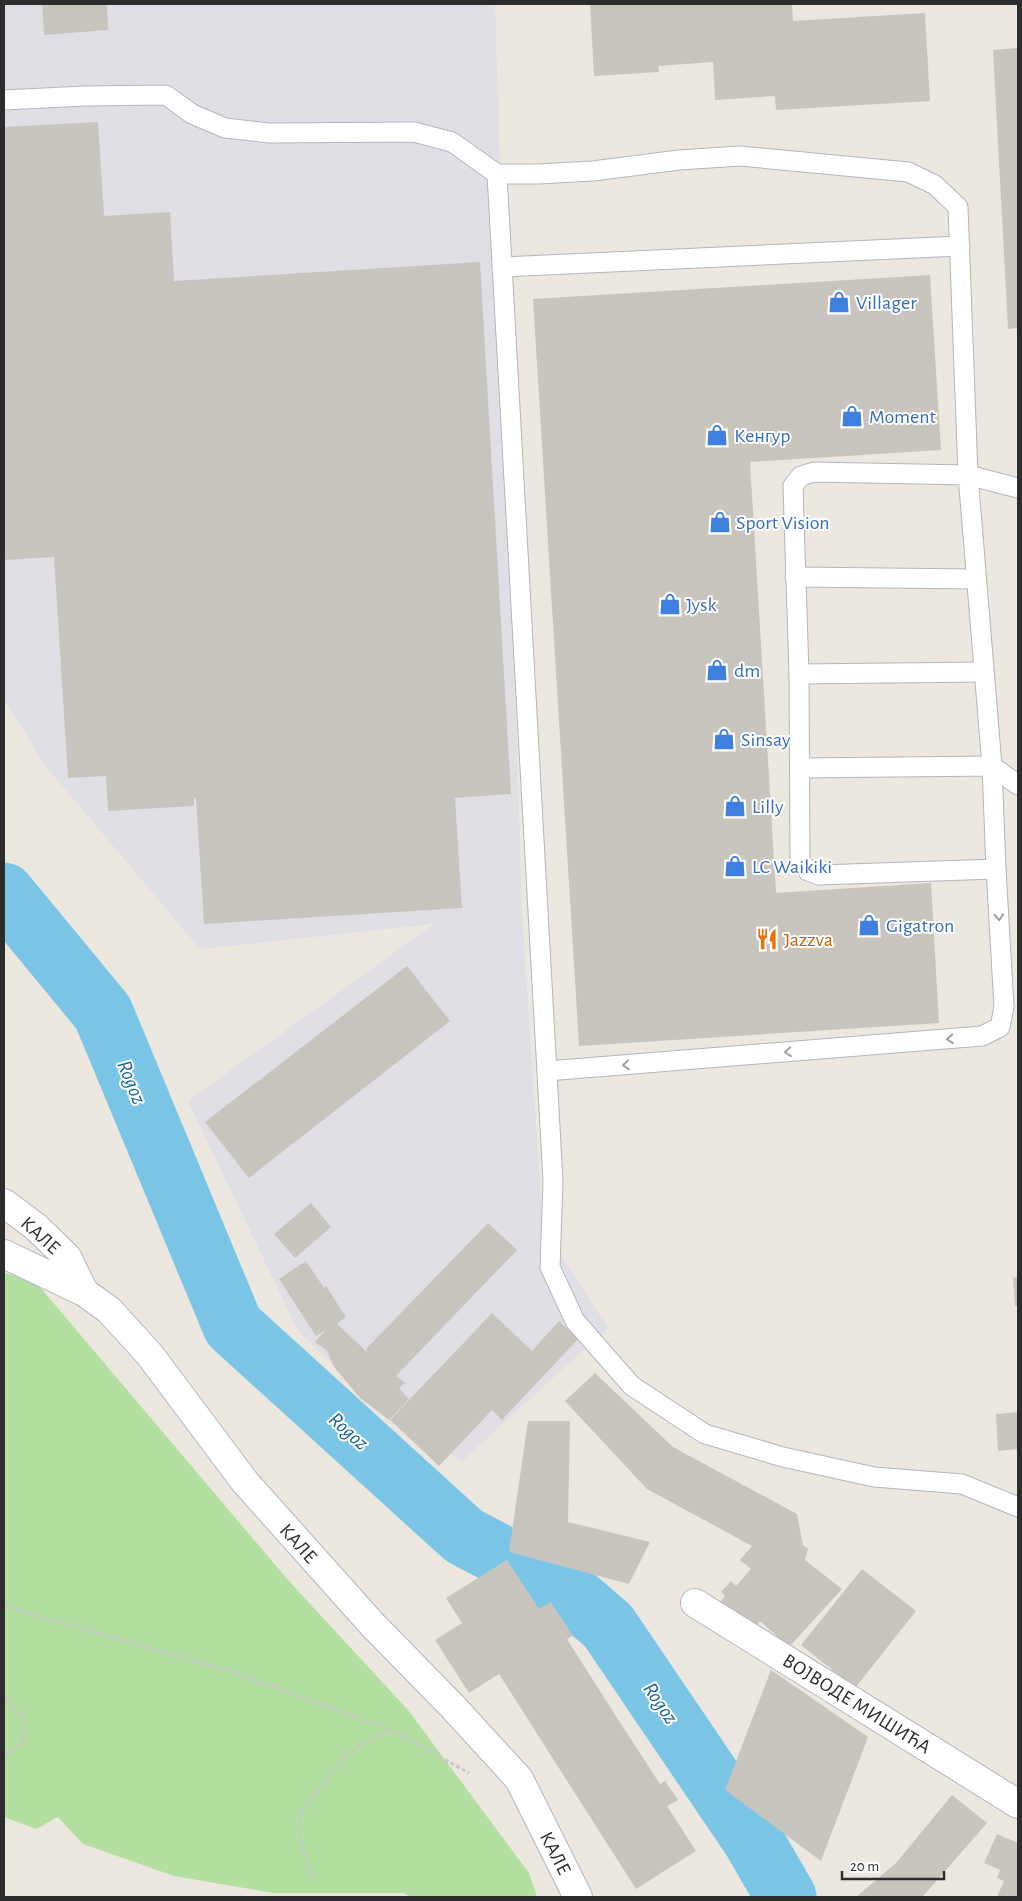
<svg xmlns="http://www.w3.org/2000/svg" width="1022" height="1901" font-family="'Alegreya Sans',sans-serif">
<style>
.industrial{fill:#e1dfe6}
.green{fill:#b3dfa0}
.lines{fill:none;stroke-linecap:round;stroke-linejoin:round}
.river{stroke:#7bc5e6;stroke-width:61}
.building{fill:#c8c5be}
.lane-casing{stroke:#b3b5be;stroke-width:21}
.street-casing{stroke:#b3b5be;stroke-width:30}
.path{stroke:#c8c8c8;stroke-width:3;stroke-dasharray:4 2.5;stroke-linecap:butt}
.lane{stroke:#fff;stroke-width:19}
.street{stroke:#fff;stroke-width:28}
.oneway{stroke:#a0a0a0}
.labels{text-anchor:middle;stroke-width:4;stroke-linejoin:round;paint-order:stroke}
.shop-label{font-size:20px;fill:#366cbe;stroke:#fff;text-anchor:start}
.food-label{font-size:20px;fill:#c56008;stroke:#fff;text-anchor:start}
.street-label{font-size:20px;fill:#2c2c2c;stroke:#fff}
.water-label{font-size:21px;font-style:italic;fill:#186494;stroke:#fff}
</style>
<rect width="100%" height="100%" fill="#ece7df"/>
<polygon class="industrial" points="4,4 495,4 522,913 543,1228 608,1328 462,1461 370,1401 298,1331 188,1101 434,924 200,949 44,764 4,699"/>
<polygon class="green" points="4,1273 34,1280 288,1580 408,1710 529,1873 537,1897 411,1897 403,1893 273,1893 174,1876 83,1844 58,1817 36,1829 4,1817"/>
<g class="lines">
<polyline class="river" points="4,893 103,1013 233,1326 464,1536 565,1589 608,1626 753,1840 786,1897"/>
</g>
<g class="building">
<polygon points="42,4 107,4 108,30 44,35"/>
<polygon points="590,4 792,4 793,21 925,13 930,101 776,110 775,96 715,100 713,62 658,66 659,72 594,76"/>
<polygon points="1018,48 1018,328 1008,329 993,50"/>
<polygon points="98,122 104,216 170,212 174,281 480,262 511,794 455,798 462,908 204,924 196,798 194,798 194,806 108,811 106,776 68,778 54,557 4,560 4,127"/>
<polygon points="930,275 941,450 750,462 776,893 931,883 939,1023 579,1046 533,299"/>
<polygon points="407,966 450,1021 249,1178 205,1122"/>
<polygon points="311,1203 331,1227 295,1258 274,1234"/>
<polygon points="488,1223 517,1250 396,1376 405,1383 399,1388 409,1399 389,1420 360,1398 334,1367 327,1351 315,1342 326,1330 316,1336 279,1279 306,1261 324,1288 326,1286 346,1317 337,1324 366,1351 368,1351 366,1349"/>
<polygon points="1018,1277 1018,1306 1015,1306 1013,1278"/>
<polygon points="492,1313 532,1351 559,1321 578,1339 502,1420 492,1410 439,1466 390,1420"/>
<polygon points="595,1373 673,1447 797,1514 803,1545 808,1549 805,1560 842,1589 789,1647 760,1621 750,1632 717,1606 725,1596 721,1592 731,1581 736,1586 751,1569 740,1560 752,1546 647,1489 565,1401"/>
<polygon points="1018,1412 1018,1449 998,1451 996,1414"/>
<polygon points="528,1421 570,1421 568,1522 650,1542 629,1584 509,1552"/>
<polygon points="507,1560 539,1609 551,1602 573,1636 567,1639 612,1710 660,1784 665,1781 678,1800 667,1806 696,1851 636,1889 499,1674 469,1693 435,1640 462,1623 446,1598"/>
<polygon points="862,1569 916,1611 855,1688 801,1645"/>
<polygon points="771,1670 868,1737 821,1861 725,1790"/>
<polygon points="952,1795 987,1823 924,1895 922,1897 856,1897 896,1863"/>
<polygon points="997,1834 1018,1843 1018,1897 997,1897 1004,1881 997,1878 1000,1870 984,1863"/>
</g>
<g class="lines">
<g class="lane-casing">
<g id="lane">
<polyline points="4,100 85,96 166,95 192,114 225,128 269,133 414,132 452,142 497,174 538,174 593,171 679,160 740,156 908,172 935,185 958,207 968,475 992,766 996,869 819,875 808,871 800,861 799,674 793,486 801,476 814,472 968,475 1018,488"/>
<polyline points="497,174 553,1181 550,1267 575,1321 632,1386 705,1434 783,1457 874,1477 962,1484 1018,1507"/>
<polyline points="502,267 960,246"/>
<polyline points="795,577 976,579"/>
<polyline points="799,674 983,672"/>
<polyline points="800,768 992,766 1018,785"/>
<polyline points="547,1071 982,1036 1000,1027 1004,1007 996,869"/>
</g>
</g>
<g class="street-casing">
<g id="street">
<polyline points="4,1203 36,1227 67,1257 84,1292 109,1310 150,1355 245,1482 371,1623 454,1708 519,1779 578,1897"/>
<polyline points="4,1254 84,1292"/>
<polyline points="695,1603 1018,1804"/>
</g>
</g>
<g class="path">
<polyline points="4,1606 226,1670 389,1729 469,1773"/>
<polyline points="4,1697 24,1718 23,1742 4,1756"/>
<path d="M314,1880C306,1858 295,1837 301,1813L348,1753L389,1730"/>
</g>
<use href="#lane" class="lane"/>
<use href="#street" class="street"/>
</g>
<defs><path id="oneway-chevron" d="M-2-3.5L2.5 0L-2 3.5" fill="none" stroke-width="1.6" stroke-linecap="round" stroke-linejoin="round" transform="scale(1.25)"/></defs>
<g class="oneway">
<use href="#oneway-chevron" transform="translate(999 917) rotate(87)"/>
<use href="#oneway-chevron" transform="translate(950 1039) rotate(175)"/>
<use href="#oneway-chevron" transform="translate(788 1052) rotate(175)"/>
<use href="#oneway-chevron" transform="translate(626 1065) rotate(175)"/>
</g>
<defs>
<g id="shop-bare" transform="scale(1.725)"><path d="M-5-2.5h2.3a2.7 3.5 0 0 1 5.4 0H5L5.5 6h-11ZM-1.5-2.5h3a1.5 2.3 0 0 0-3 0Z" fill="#3f7fe0" stroke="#fff" stroke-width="2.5" paint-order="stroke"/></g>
<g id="restaurant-bare" transform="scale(1.725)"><path d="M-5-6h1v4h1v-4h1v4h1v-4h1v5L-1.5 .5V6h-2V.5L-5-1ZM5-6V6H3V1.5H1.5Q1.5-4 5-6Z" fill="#e8710a" stroke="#fff" stroke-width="2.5" paint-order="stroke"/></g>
</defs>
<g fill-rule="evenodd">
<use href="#shop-bare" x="839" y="302"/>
<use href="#shop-bare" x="852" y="416"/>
<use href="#shop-bare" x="717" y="435"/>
<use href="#shop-bare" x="720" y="522"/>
<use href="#shop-bare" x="670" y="604"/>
<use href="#shop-bare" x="717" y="670"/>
<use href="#shop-bare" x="724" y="739"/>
<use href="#shop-bare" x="735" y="806"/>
<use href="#shop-bare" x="735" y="866"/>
<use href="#shop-bare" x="869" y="925"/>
<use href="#restaurant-bare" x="767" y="939"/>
</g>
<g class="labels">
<g class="shop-label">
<text x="856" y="309">Villager</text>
<text x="869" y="423">Moment</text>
<text x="734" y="442">Кенгур</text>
<text x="736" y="529">Sport Vision</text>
<text x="686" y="611">Jysk</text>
<text x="734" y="677">dm</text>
<text x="741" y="746">Sinsay</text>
<text x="752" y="813">Lilly</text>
<text x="752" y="873">LC Waikiki</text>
<text x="886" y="932">Gigatron</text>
</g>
<g class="food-label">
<text x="784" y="946">Jazzva</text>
</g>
<g class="street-label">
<text transform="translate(41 1235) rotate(42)" y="7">КАЛЕ</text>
<text transform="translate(299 1543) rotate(48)" y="7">КАЛЕ</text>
<text transform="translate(857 1703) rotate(32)" y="7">ВОЈВОДЕ МИШИЋА</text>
<text transform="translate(556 1853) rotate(63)" y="7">КАЛЕ</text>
</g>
<g class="water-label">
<text transform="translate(132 1082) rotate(68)" y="7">Rogoz</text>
<text transform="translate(349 1431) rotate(42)" y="7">Rogoz</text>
<text transform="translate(661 1703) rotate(56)" y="7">Rogoz</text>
</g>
</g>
<rect width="1022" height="1901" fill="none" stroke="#2c2c2c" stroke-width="10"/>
<path d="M842 1871v8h102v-8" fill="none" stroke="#2c2c2c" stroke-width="2.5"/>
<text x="850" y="1871" font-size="15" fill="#2c2c2c" stroke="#ffffff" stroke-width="4" paint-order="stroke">20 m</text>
</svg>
